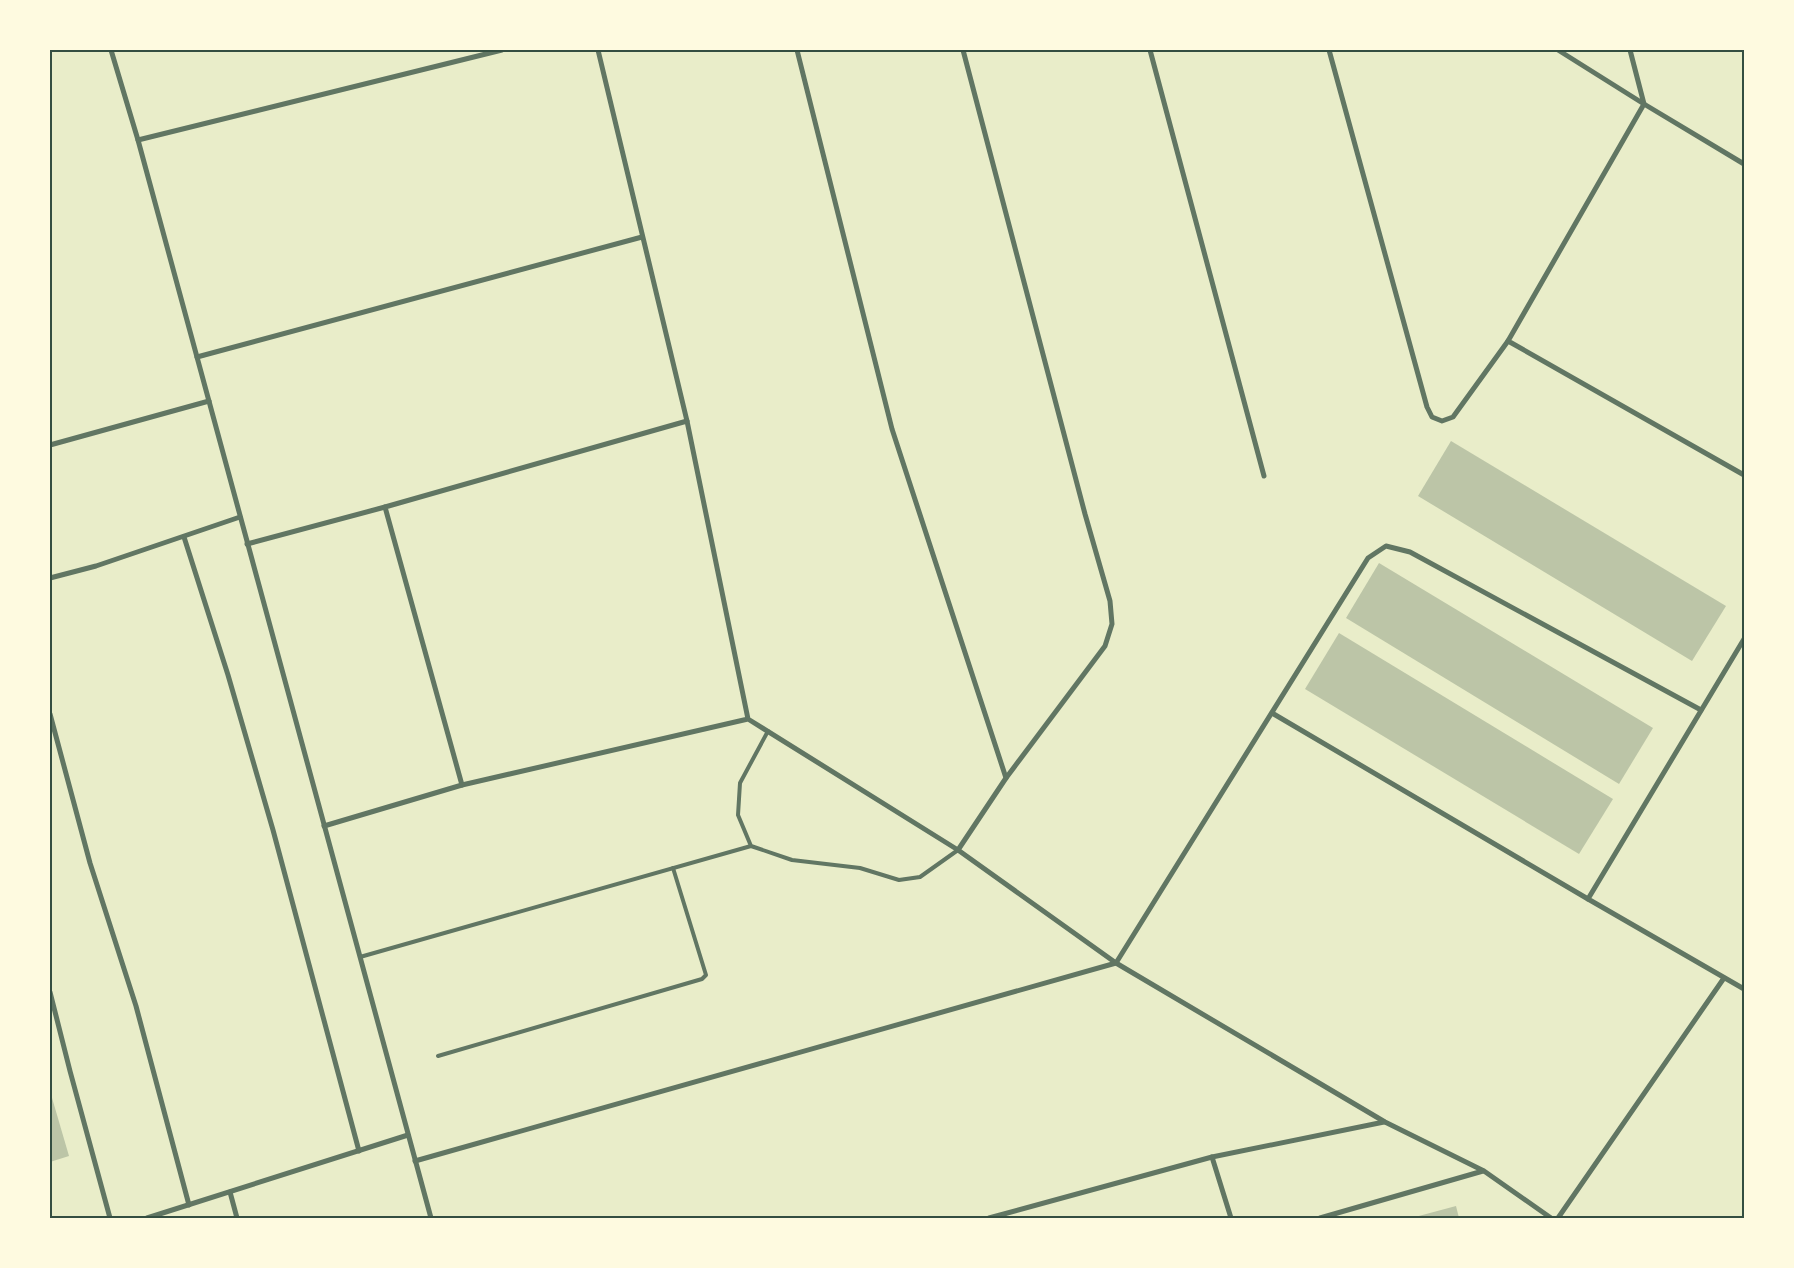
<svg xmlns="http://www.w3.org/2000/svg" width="1794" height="1268" font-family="Manrope,sans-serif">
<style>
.building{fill:#bcc5a7}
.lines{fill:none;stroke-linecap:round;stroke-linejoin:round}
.service{stroke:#617663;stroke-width:4}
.minor{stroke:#617663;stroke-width:5}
.neatline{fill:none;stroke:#344e41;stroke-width:2}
</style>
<rect width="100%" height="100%" fill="#e9edc9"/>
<g class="building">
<polygon points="1451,441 1726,606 1692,661 1418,496"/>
<polygon points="1379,563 1653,728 1619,784 1346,618"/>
<polygon points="1339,633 1613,799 1579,854 1305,689"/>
<polygon points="50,1091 69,1156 50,1162"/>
<polygon points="1456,1206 1459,1218 1415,1218 1415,1217"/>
</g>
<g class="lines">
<g class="service">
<polyline points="768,731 740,783 738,815 751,846 792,860 860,868 899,880 920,877 958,850"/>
<polyline points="360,957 751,846"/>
<polyline points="438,1056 702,979 706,975 673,868"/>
</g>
<g class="minor">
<polyline points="111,50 138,140 431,1218"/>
<polyline points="598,50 687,421"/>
<polyline points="797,50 892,429 1006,778"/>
<polyline points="1150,50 1264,476"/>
<polyline points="1329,50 1427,407 1432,417 1442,421 1453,417 1508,341"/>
<polyline points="1558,50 1644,104 1744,164"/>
<polyline points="1630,50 1644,104 1508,341 1744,475"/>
<polyline points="138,140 502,50"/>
<polyline points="197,357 642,237"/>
<polyline points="50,445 209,401"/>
<polyline points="184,537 228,675 273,830 359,1151"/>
<polyline points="247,544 385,507"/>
<polyline points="50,578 96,566 240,517"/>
<polyline points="1744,639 1588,899 1744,989"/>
<polyline points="1272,713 1588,899"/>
<polyline points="50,714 90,863 136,1006 189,1205"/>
<polyline points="748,719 687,421 385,507 462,785 748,719 958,850 1116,963 1385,1122 1484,1171 1551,1218"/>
<polyline points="324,826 462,785"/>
<polyline points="958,850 1006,778 1105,646 1112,624 1110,601 1085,514 963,50"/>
<polyline points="50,992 70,1071 110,1218"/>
<polyline points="1212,1157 1231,1218"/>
<polyline points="415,1161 1116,963 1368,558 1386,546 1410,552 1701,710"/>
<polyline points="230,1192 237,1218"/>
<polyline points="147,1218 408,1135"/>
<polyline points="989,1218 1212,1157 1384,1122"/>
<polyline points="1320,1218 1483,1171"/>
<polyline points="1558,1218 1724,978"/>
</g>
</g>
<rect width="1794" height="1268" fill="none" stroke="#fefae0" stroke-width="102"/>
<rect x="51" y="51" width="1692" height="1166" class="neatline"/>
</svg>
